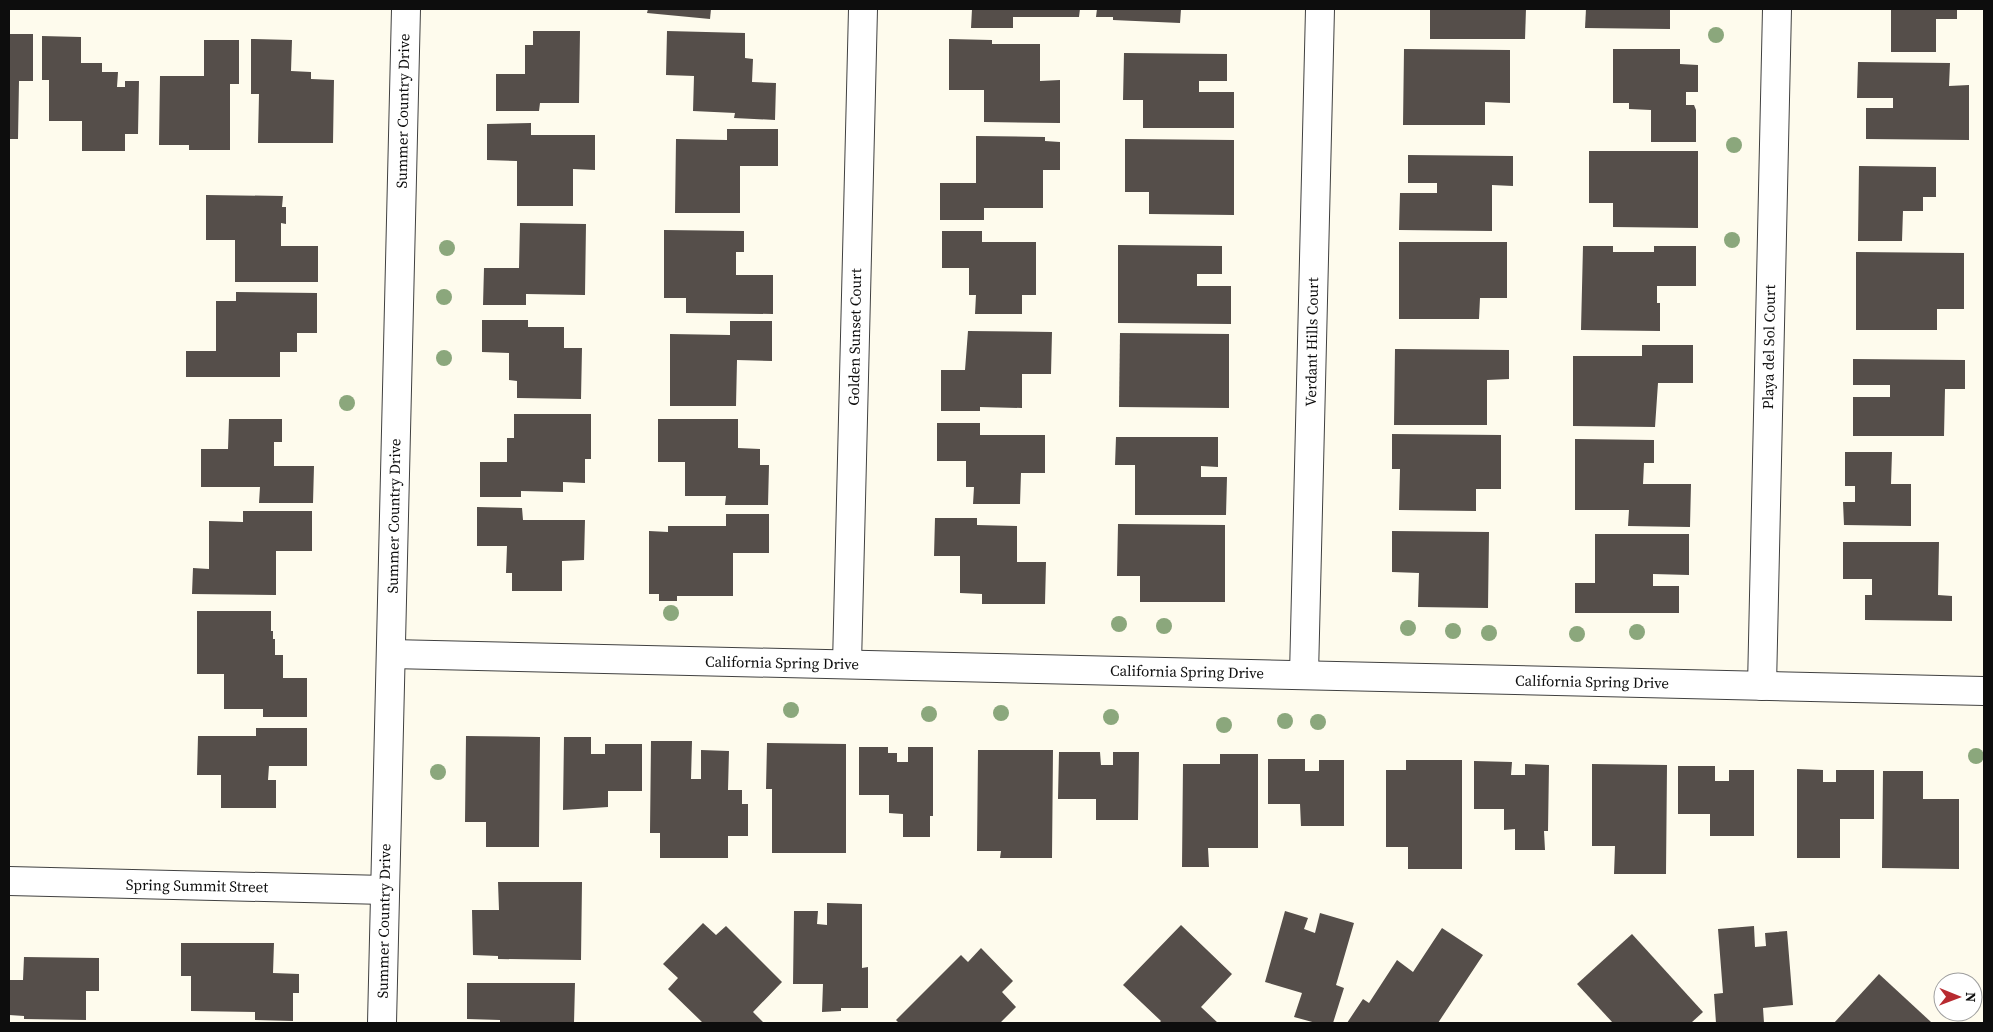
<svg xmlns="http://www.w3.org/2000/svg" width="1993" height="1032" font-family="'Source Serif 4',serif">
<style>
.building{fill:#554e4a}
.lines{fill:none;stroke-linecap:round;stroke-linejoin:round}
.minor-casing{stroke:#404040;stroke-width:30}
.minor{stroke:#fff;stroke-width:28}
.tree{fill:#8ba77c}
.labels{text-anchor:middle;stroke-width:5;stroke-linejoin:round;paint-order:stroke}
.street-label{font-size:15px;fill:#0d0d0d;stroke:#fff}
</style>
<rect width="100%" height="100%" fill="#fefbed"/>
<g class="building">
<polygon points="648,9 711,9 710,19 647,13"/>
<polygon points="972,9 1080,9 1079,17 1013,17 1013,28 971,28"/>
<polygon points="1097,9 1181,9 1180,23 1113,20 1113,17 1096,17"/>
<polygon points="1430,9 1526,9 1525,39 1430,39"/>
<polygon points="1586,9 1670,9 1670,29 1585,28"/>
<polygon points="1891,9 1957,9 1957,19 1936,19 1936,52 1891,52"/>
<polygon points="533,31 580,31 579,103 540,103 539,111 496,111 496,74 525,74 525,45 533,45"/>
<polygon points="667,31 745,33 745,58 753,59 752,82 776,83 775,120 734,118 735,113 693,111 694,76 666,75"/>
<polygon points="9,34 33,34 33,81 19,81 18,139 9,139"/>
<polygon points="42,36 81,37 81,63 102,63 102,72 118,72 117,87 125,87 125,81 139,81 138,134 125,134 125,151 82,151 82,121 49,121 49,80 42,80"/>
<polygon points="251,39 292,40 291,71 311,72 311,79 334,80 333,143 258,143 259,94 251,94"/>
<polygon points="949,39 992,40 992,44 1040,44 1040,81 1060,80 1060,123 984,122 984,90 949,90"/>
<polygon points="204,40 239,40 239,84 230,84 230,150 189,150 189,145 159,145 160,76 204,76"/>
<polygon points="1404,49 1510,50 1510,103 1485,102 1485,125 1403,125"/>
<polygon points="1613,49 1680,49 1680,64 1698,65 1698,92 1686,92 1686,105 1694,105 1696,110 1696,142 1651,142 1651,110 1629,109 1629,103 1613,103"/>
<polygon points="1124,53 1227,54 1227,81 1199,81 1199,92 1234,92 1234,128 1143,128 1143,100 1123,100"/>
<polygon points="1858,62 1950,63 1949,86 1969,85 1969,140 1866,139 1866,108 1893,108 1893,98 1857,98"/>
<polygon points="531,123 531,135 595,135 595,170 573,169 573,206 517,206 517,161 487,160 487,124"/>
<polygon points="727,129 778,129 778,166 740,166 740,213 675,213 676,139 727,140"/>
<polygon points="976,136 1045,137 1045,141 1060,142 1060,170 1043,170 1043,208 984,208 984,220 940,220 940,183 976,183"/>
<polygon points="1125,139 1234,140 1234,215 1149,214 1149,192 1125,192"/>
<polygon points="1589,151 1698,151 1698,228 1613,227 1613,203 1589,203"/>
<polygon points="1408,155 1513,156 1513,186 1492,185 1492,231 1399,230 1400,193 1437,193 1437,183 1408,183"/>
<polygon points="1859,166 1936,167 1936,197 1923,197 1923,211 1903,211 1902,241 1858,241"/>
<polygon points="206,195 283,196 282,207 286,207 286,224 281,223 281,246 318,246 318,282 235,282 235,240 206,240"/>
<polygon points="520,223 586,224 585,295 526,294 526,305 483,305 484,268 519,268"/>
<polygon points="664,230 744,231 744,252 736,252 736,275 773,275 773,314 686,313 686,298 664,298"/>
<polygon points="942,231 982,231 982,242 1036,242 1036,295 1022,295 1022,314 975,314 976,295 969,295 969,268 942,268"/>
<polygon points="1399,242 1507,242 1507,298 1480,298 1479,319 1399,319"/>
<polygon points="1118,245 1222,246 1222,274 1197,274 1197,286 1231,286 1231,324 1118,323"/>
<polygon points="1583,246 1613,246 1613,252 1654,252 1654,246 1696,246 1696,286 1657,286 1657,303 1660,303 1660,331 1581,330"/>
<polygon points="1856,252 1964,253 1964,309 1937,309 1937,330 1856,330"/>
<polygon points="236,292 317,293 317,333 297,333 297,352 280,352 280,377 186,377 186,351 216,351 216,301 236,301"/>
<polygon points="482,320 528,320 528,327 564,327 564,348 582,348 581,399 517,398 517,381 509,380 509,353 482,352"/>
<polygon points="730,321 772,321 772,361 737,360 736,406 670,406 670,334 730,335"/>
<polygon points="968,331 1052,332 1051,374 1022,374 1022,408 980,407 980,411 941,411 941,370 965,370"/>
<polygon points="1120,333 1229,334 1229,408 1119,407"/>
<polygon points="1642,345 1693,345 1693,383 1658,383 1655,427 1573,426 1573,356 1642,356"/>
<polygon points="1395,349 1509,350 1509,379 1487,380 1487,425 1394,425"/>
<polygon points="1853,359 1965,360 1965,389 1945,389 1944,436 1853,436 1853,397 1890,397 1890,385 1853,385"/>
<polygon points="514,414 591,414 591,459 585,459 585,483 563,482 563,492 521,491 521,497 480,497 480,462 507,462 507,438 514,438"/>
<polygon points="229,419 282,419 282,442 274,442 274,466 314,466 313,503 259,503 260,487 201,487 201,449 228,449"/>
<polygon points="658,419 738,419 738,448 760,449 760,465 769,465 768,505 725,505 726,496 685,496 685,462 658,462"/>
<polygon points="937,423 980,423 980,435 1045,435 1045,473 1021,473 1020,504 973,504 974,487 966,487 966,461 937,461"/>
<polygon points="1392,434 1501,435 1501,489 1476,489 1476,511 1399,510 1400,469 1392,469"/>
<polygon points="1116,437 1218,437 1218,467 1201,466 1201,477 1227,477 1226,515 1135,515 1135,465 1115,465"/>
<polygon points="1575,439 1654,440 1654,463 1644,463 1643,484 1691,484 1690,527 1628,526 1629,510 1575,510"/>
<polygon points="1845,452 1892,452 1891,484 1911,484 1911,526 1844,525 1843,502 1855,502 1855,486 1845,486"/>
<polygon points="477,507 522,508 523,520 585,520 584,560 562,561 562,591 512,591 512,573 506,573 507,546 477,546"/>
<polygon points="243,511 312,511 312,551 276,551 276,595 192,594 193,568 209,569 209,521 243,522"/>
<polygon points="726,514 769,514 769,553 733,553 733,596 677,596 677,601 659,601 659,594 649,594 649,531 668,532 668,526 726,526"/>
<polygon points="935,518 977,518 977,525 1017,526 1017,562 1046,562 1045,604 982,604 982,594 960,593 960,556 934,556"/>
<polygon points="1118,524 1225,525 1225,602 1140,602 1140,576 1117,576"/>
<polygon points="1392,531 1489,532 1488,608 1418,607 1419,573 1392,572"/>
<polygon points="1595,534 1689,534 1689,575 1653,574 1653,586 1679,586 1679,613 1575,613 1575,583 1595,583"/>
<polygon points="1843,542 1939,542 1938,595 1952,596 1952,621 1865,620 1865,595 1872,595 1872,579 1843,579"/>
<polygon points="197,611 271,611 271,631 273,631 273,639 275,639 275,655 283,655 283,678 307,678 307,717 263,717 263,709 224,709 224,674 197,674"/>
<polygon points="256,728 307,728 307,766 269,766 268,780 276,780 276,808 221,808 221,775 197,775 198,736 256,736"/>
<polygon points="466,736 540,737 539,847 486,847 486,822 465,822"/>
<polygon points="564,737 591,737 591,754 605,754 605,744 642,744 642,791 608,791 608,807 563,810"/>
<polygon points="651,741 692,741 691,779 701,779 701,750 729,751 728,790 742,790 742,804 748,804 748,836 728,836 728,858 660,858 660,833 650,833"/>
<polygon points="767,743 846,744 846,853 772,853 772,789 766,789"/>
<polygon points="859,747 888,747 888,753 897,753 897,762 908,762 908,747 933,747 933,816 930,816 930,837 903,837 903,814 889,813 889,795 859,795"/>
<polygon points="978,750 1053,750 1052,858 1000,858 1001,851 977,851"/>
<polygon points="1059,752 1100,752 1101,765 1113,765 1113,752 1139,752 1138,820 1096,820 1096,799 1058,799"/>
<polygon points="1220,754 1258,754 1258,848 1208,848 1209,867 1182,867 1183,764 1220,764"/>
<polygon points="1268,759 1305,759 1305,771 1319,771 1319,760 1344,760 1344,826 1301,826 1300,804 1268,804"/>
<polygon points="1406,760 1462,760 1462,869 1408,869 1408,847 1386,847 1386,770 1406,770"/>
<polygon points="1474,761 1512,762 1511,775 1525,775 1525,764 1549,765 1548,831 1544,831 1545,850 1515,850 1515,829 1504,830 1504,809 1474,809"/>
<polygon points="1592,764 1667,765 1666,874 1614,874 1615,846 1592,846"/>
<polygon points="1678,766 1715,766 1715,781 1729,781 1729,770 1754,770 1754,836 1710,836 1710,814 1678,814"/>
<polygon points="1797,769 1823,770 1823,782 1836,782 1836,770 1874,770 1874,819 1840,819 1840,858 1797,858"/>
<polygon points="1883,771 1923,771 1923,799 1959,799 1959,869 1882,868"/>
<polygon points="498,882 582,882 581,960 498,959 498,956 473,955 472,910 499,910"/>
<polygon points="827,903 862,904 862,968 868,967 868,1008 841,1008 841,1011 822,1012 823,984 793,984 794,911 818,911 817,924 827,925"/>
<polygon points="1285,911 1308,918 1304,929 1315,933 1320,913 1354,923 1336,985 1344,988 1333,1023 1316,1023 1294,1017 1302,993 1265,982"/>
<polygon points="703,923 716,935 726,926 782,982 753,1012 764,1023 703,1023 668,989 678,978 663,964"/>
<polygon points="1181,925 1232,974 1201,1007 1218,1023 1159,1023 1161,1021 1123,985"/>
<polygon points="1754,926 1755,947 1766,946 1765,933 1787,931 1793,1005 1763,1008 1764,1023 1716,1023 1714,994 1723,993 1718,929"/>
<polygon points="1442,928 1483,955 1438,1023 1347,1023 1363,999 1369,1003 1397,960 1413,972"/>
<polygon points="1632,934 1703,1012 1691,1023 1613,1023 1577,984"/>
<polygon points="181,943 274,943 273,973 299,974 299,993 293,993 293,1021 255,1020 255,1012 191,1011 191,976 181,976"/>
<polygon points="981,948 1013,981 1002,992 1016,1007 1000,1023 899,1023 896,1020 961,955 968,962"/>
<polygon points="24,957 99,958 99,991 86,991 86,1020 24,1019 24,1016 9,1015 9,980 23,980"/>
<polygon points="1879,974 1931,1022 1930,1023 1834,1023"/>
<polygon points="467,983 575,983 574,1023 500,1023 500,1020 467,1019"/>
</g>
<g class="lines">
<g class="minor-casing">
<g id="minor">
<polyline points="391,654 1984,691"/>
<polyline points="847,664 863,9"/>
<polyline points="1304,675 1320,9"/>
<polyline points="1762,686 1777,9"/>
<polyline points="9,881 385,890"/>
<polyline points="382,1023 406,9"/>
</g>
</g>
<use href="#minor" class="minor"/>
</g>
<g class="tree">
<circle cx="1716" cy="35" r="8"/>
<circle cx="1734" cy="145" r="8"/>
<circle cx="1732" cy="240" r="8"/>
<circle cx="447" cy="248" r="8"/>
<circle cx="444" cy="297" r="8"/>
<circle cx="444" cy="358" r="8"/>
<circle cx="347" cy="403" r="8"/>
<circle cx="671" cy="613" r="8"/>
<circle cx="1119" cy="624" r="8"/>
<circle cx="1164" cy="626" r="8"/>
<circle cx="1408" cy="628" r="8"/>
<circle cx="1453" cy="631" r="8"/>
<circle cx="1637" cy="632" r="8"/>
<circle cx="1489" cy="633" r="8"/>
<circle cx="1577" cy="634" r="8"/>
<circle cx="791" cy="710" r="8"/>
<circle cx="1001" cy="713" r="8"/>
<circle cx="929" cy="714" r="8"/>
<circle cx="1111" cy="717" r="8"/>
<circle cx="1285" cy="721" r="8"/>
<circle cx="1318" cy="722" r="8"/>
<circle cx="1224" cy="725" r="8"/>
<circle cx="1976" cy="756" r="8"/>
<circle cx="438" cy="772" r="8"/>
</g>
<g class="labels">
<g class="street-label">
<text transform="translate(403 111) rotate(-89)" y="5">Summer Country Drive</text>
<text transform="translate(855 337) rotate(-89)" y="5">Golden Sunset Court</text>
<text transform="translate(1312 342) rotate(-89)" y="5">Verdant Hills Court</text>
<text transform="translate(1769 347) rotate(-89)" y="5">Playa del Sol Court</text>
<text transform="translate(394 516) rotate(-89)" y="5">Summer Country Drive</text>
<text transform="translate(782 663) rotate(1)" y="5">California Spring Drive</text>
<text transform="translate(1187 672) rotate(1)" y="5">California Spring Drive</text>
<text transform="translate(1592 682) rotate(1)" y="5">California Spring Drive</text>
<text transform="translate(197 886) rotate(1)" y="5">Spring Summit Street</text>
<text transform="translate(384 921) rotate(-89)" y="5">Summer Country Drive</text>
</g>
</g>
<rect width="1993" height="1032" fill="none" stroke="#0d0d0d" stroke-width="20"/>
<g transform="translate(1958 997) rotate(91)"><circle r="24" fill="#ffffff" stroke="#9e9e9e"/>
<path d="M0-4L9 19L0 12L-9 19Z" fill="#b82a30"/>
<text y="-8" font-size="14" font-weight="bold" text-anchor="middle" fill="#0d0d0d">N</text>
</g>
</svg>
